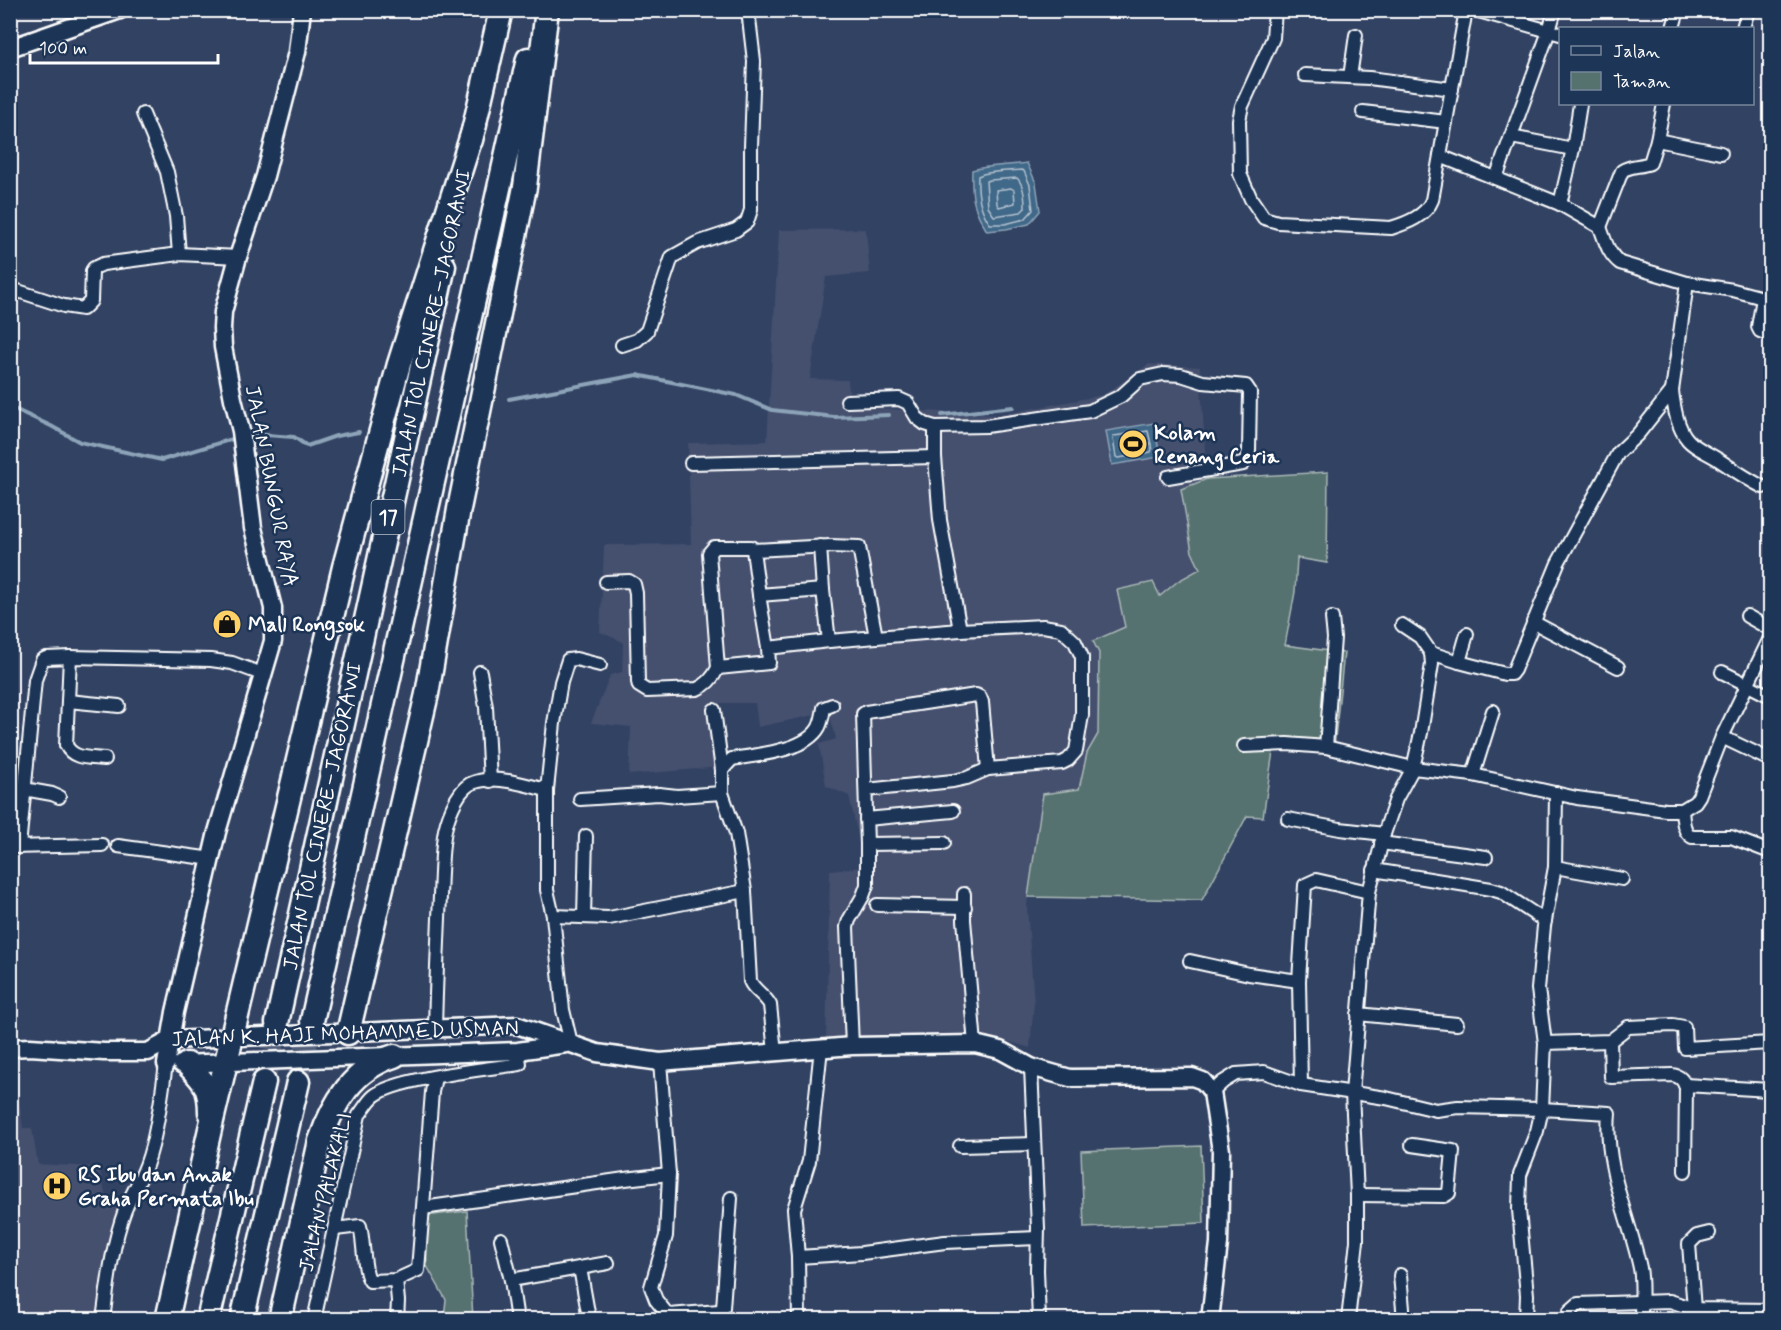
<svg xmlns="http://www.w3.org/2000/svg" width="1781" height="1330" font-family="Mynerve,sans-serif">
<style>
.built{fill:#444f6e}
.green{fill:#56726f;stroke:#aab8b7;stroke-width:1.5}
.water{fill:#416788;stroke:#8da4b8;stroke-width:1.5}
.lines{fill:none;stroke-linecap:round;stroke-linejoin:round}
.shore{stroke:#b3c2cf;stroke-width:1.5}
.stream{stroke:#8da4b8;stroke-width:4}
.highway-tunnel{stroke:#515e7a;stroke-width:22;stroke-dasharray:22 11;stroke-linecap:butt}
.street-casing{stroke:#fff;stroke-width:16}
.secondary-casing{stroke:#fff;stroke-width:21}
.highway-casing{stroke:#fff;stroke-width:27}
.street{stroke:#1d3557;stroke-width:12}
.secondary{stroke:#1d3557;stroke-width:16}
.highway{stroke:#1d3557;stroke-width:22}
.labels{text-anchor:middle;stroke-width:5;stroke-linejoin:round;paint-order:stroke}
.shield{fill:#1d3557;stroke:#bbc2cd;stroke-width:1.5}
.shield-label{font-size:20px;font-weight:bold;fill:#fff}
.street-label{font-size:21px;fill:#fff;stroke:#1d3557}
.poi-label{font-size:21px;font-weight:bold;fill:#fff;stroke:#1d3557;text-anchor:start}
</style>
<rect width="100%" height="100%" fill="#324263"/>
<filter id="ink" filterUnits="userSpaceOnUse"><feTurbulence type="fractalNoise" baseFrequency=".0167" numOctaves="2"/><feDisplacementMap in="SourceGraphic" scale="12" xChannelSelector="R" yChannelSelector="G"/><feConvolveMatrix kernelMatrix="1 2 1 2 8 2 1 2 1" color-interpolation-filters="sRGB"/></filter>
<g filter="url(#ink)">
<g class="built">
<polygon points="866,229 870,273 826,277 810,379 848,380 851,407 999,415 1103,395 1149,364 1200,367 1207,479 1181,490 1192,552 1200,569 1178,581 1125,627 1099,653 1098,734 1087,753 1079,789 1043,794 1027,905 1034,1003 1030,1048 989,1036 826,1039 830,870 865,867 849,796 826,786 819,744 836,739 829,712 758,727 755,703 714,703 721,767 629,775 631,727 591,723 610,675 622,672 623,642 600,632 604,545 691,544 688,443 767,441 779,230"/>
<polygon points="14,1059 23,1128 32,1128 38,1164 99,1167 108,1204 121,1209 102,1319 11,1320 10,1060"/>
</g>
<g class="green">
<polygon points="1328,472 1327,563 1297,558 1295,592 1285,645 1344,653 1334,748 1274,745 1263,817 1247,816 1202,900 1028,897 1043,794 1079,789 1087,753 1098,734 1099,653 1093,641 1125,627 1117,590 1153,582 1160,596 1178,581 1200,569 1192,552 1181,489 1207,479"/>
<polygon points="1201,1146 1204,1223 1084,1228 1081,1151"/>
<polygon points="467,1211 473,1319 444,1319 446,1300 427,1266 425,1216"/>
</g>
<g class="water">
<path d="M1027,163L1036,183L1040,211L1029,224L1006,229L987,231C973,208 971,197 972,170C990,165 1009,166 1027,163Z"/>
<polygon points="1154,423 1160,457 1112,465 1106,431"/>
</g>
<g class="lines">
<g class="shore">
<path d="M1021,170L1024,171L1030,185L1033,210L1025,219L1005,224H990C980,210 977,193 978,176C991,170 1007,172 1021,170Z"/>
<path d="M1017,178C1024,185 1025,198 1025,208L1021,212L994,216L988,207L986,181L990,180Z"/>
<polygon points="1011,188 1014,190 1015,203 999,207 997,204 996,190"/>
<polygon points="1148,431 1152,449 1151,452 1119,458 1116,457 1113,439 1114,436"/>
</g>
<g class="stream">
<polyline points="509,399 637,375 736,395 772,410 834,417 889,415"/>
<polyline points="10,407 51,426 80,442 162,460 236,438"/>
<polyline points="942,415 1013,407"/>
<polyline points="246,435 252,434 294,437 307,446 336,436 359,432"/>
</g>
<g class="highway-tunnel">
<polyline points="264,1082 277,1023"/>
<polyline points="298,1082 312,1021"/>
</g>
<g class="street-casing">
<g id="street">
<path d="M1275,10L1273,38L1242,106L1239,120L1240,174L1251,199L1264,218L1278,222L1391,228C1407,223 1426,216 1432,200L1466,10"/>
<polyline points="1475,10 1549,31 1496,178"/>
<polyline points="1555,10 1549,31 1560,34"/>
<polyline points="1673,28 1678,10"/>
<polyline points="1743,28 1748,10"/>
<polyline points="1305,75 1369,78 1452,89"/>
<polyline points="1350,77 1356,35"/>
<polyline points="1363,112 1446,122"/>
<polyline points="143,114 167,172 176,216 179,254"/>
<polyline points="1511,137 1573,149"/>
<polyline points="1657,140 1721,153"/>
<path d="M1440,156L1560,204L1600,227C1605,240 1608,254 1620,263L1687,283L1733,290L1763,298L1770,296"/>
<polyline points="1560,204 1573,149 1580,104"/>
<path d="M1600,227L1622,171C1631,165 1640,167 1650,163L1657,140L1664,104"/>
<path d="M1687,283L1672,391C1674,407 1677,428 1688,440C1696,449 1709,453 1719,460C1734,470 1747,479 1763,487"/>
<polyline points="10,291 18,291 64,306 83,309 91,301 92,271 94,268 103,264 179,254 238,257"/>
<polyline points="1763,298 1758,327 1760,331 1770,335"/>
<polyline points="622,345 637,340 647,331 672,257 697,243 736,230 747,222 751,210 751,147 754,61 748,10"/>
<polyline points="847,401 899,399 908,403 917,418 925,424 935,427 986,426 1090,411 1121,396 1140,379 1163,374 1181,375 1203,382 1246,386 1250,392 1249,451 1247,458 1243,464 1168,477"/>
<polyline points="935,427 935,457 940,520 960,630"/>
<polyline points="691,463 935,457"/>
<polyline points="820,546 823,590 829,641"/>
<polyline points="753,550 830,546 859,547 876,637"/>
<path d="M606,582L629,581L634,584L636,593L638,682L639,686L647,691L697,689C707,685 713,678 718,668L769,663L768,648L829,641L960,630L1043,626L1061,629L1075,642L1082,657V715L1076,751L1068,760L1062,763L988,769L967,778L953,781L866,790"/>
<polyline points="759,595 768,648"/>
<polyline points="1747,616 1770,629"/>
<polyline points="1533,622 1618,667"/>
<polyline points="1402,625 1420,637 1431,653 1459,662 1505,674 1511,674 1514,670 1558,563 1618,453 1638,434 1672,391"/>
<path d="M70,657L66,745C73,760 90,757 105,759"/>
<polyline points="1459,662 1467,634"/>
<polyline points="718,668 709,553 714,547 751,547 753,550 759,595 823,590"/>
<polyline points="480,672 486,707 490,781"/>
<polyline points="1722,672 1770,696"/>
<polyline points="68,701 119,706"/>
<polyline points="714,710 722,770"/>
<polyline points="1722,737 1770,760"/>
<polyline points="1244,746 1287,744 1326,747 1413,768 1473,775 1577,798 1666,810 1682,810 1695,802 1699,796 1722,737 1770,638"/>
<polyline points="1326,747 1334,638 1332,618"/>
<polyline points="1473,775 1493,711"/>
<polyline points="24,789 52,794 59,797"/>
<polyline points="580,799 659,794 677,796 722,793"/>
<path d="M1682,810C1683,820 1683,832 1692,837H1731L1770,852"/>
<polyline points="866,819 953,811"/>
<polyline points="1288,819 1340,829 1384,834"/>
<polyline points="1381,843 1486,857"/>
<polyline points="867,844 944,843"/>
<polyline points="118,846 212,859"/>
<polyline points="10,847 102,845"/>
<polyline points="19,847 35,680 42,660 46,658 70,657 211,660 232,663 262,674"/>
<polyline points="1555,867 1622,879"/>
<polyline points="1374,870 1491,889 1501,892 1545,921"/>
<polyline points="964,894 964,920 975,1044"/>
<polyline points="877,905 965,907"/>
<polyline points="553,916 609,918 745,891"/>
<polyline points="584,917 586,836"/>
<polyline points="1190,961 1249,974 1299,981"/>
<polyline points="1358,1014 1457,1024"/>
<path d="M435,1029C436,985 438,940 440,896C441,876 441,856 444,836C446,821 456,792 470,784C494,773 524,785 547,790"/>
<path d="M1610,1041L1611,1077L1672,1075C1680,1076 1683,1080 1686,1087L1685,1171"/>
<polyline points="571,1043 563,1010 553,916 547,890 547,790 554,723 561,682 568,660 576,659 600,665"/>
<polyline points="1545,1043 1610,1041 1628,1027 1673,1025 1684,1027 1685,1048 1770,1043"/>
<polyline points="852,1046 847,927 849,920 863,896 867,885 867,844 863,714 866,712 976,695 980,697 982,702 988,769"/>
<path d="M775,1052L770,1005C765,995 754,991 750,981L745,891L736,833L722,793V770L732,759C757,755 806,751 819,727C822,721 823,714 824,708L832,705"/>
<polyline points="660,1062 669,1174 666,1236 651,1287 656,1300 672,1320"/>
<polyline points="1031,1067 1038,1228 1037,1270 1039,1320"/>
<polyline points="1301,1085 1299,981 1305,885 1316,880 1369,892"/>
<polyline points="1685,1085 1770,1090"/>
<path d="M1212,1092L1223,1082L1236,1074L1264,1072L1301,1085L1386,1098L1436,1110L1458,1107L1542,1109L1609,1113C1604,1168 1629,1216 1640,1268C1643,1284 1641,1303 1641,1320"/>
<polyline points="960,1146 1034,1144"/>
<polyline points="1357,1195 1444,1196 1449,1193 1453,1151 1412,1145"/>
<polyline points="423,1208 625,1179 669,1174"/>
<path d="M335,1229L360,1226C364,1240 363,1272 370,1281L396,1280L418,1270L432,1092L435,1077"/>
<polyline points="501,1239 511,1280 517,1320"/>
<polyline points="798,1257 862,1253 945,1242 1037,1238"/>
<polyline points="580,1268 589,1318 588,1320"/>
<polyline points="1400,1275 1404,1320"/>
<polyline points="396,1280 398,1301 397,1320"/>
<polyline points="511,1280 608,1263"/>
<polyline points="1694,1309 1689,1244 1697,1236 1709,1233"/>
<polyline points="669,1315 719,1311 723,1308 731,1198"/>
<path d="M103,1320C108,1283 112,1245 125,1210C129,1200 134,1191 139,1181C145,1170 149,1158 152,1146C159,1119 162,1092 166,1064"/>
<path d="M314,1320L359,1115C364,1109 368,1101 374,1096C395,1078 488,1069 520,1064L518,1051"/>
<polyline points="799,1320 798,1257 794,1209 809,1161 821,1048"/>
<polyline points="1348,1320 1357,1241 1357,1195 1352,1093 1369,892 1384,834 1396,799 1413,768 1421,733 1432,664 1431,653"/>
<polyline points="1526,1320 1527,1295 1519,1210 1520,1175 1537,1131 1542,1109 1545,1043 1538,989 1544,926 1555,867 1556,793"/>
<polyline points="1570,1320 1570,1311 1578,1304 1670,1301 1694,1309 1770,1310"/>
</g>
</g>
<g class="secondary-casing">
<g id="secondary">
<polyline points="10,48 120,10"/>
<polyline points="10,1048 30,1047 104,1052 148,1052 170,1040 517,1025 597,1053 660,1062 852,1046 975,1044 1000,1050 1031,1067 1070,1078 1192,1077 1203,1081 1212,1092 1221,1151 1219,1243 1210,1320"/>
<polyline points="166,1064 175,1012 217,832 273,641 273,608 253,528 241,431 233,399 223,347 222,328 223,312 238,257 265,176 297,52 302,10"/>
<polyline points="181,1064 518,1051 566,1044"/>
</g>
</g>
<g class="highway-casing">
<g id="highway">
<polyline points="471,140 501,10"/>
<polyline points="312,1021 528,59"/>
<polyline points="277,1023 444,266"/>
<polyline points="348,1033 427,694 459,509 525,187 547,10"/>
<path d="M187,1064C204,1081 210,1087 210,1112"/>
<polyline points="167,1320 210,1129 344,567 399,364 475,125"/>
<polyline points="208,1320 264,1082"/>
<polyline points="242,1320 298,1082"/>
<path d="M280,1320L320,1141C333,1103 353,1069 394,1056"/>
</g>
</g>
<use href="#street" class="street"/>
<use href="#secondary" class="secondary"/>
<use href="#highway" class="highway"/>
</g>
</g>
<defs>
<g id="stadium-disc" transform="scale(1.5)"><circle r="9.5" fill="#ffd166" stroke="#1d3557"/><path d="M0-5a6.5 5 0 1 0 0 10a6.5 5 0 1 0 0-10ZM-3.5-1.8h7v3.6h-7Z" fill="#111"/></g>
<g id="shop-disc" transform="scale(1.5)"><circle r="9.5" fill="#ffd166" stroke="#1d3557"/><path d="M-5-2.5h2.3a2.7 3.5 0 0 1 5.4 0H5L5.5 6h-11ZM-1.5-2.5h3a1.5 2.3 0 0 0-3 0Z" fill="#111"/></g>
<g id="hospital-disc" transform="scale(1.5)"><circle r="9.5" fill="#ffd166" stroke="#1d3557"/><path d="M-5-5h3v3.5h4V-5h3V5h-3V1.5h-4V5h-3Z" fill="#111"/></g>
</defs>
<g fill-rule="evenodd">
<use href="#stadium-disc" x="1133" y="444"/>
<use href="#shop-disc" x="227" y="624"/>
<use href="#hospital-disc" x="57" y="1186"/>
</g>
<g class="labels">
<rect class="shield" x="371.5" y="500" width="33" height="34" rx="4.5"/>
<g class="shield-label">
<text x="388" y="524">17</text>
</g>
<g class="street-label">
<text transform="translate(431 323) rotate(-78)" y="7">JALAN TOL CINERE–JAGORAWI</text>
<text transform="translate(272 486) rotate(79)" y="7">JALAN BUNGUR RAYA</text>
<text transform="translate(322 816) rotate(-78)" y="7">JALAN TOL CINERE–JAGORAWI</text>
<text transform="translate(345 1033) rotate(-2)" y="7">JALAN K. HAJI MOHAMMED USMAN</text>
<text transform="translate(325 1192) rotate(-76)" y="7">JALAN PALAKALI</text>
</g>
<g class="poi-label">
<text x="1154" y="439">Kolam<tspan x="1154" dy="24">Renang Ceria</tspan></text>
<text x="248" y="631">Mall Rongsok</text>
<text x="78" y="1181">RS Ibu dan Anak<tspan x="78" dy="24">Graha Permata Ibu</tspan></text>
</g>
</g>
<rect width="1781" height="1330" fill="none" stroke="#1d3557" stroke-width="36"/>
<rect x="18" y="18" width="1745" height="1294" fill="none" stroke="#fff" stroke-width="2" filter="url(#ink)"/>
<rect x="1559" y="27" width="195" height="78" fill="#1d3557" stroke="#77869a" stroke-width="1.5"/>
<rect x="1571" y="46" width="30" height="9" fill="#1d3557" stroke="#77869a" stroke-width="1.5"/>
<text x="1613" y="57" font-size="18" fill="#ffffff">Jalan</text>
<rect x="1571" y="72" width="30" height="18" fill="#56726f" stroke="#77869a" stroke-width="1.5"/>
<text x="1613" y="87" font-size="18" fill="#ffffff">Taman</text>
<path d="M30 54v9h188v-9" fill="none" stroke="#ffffff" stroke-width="3"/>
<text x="39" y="54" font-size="18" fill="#ffffff" stroke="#1d3557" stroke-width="4.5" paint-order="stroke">100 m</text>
</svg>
